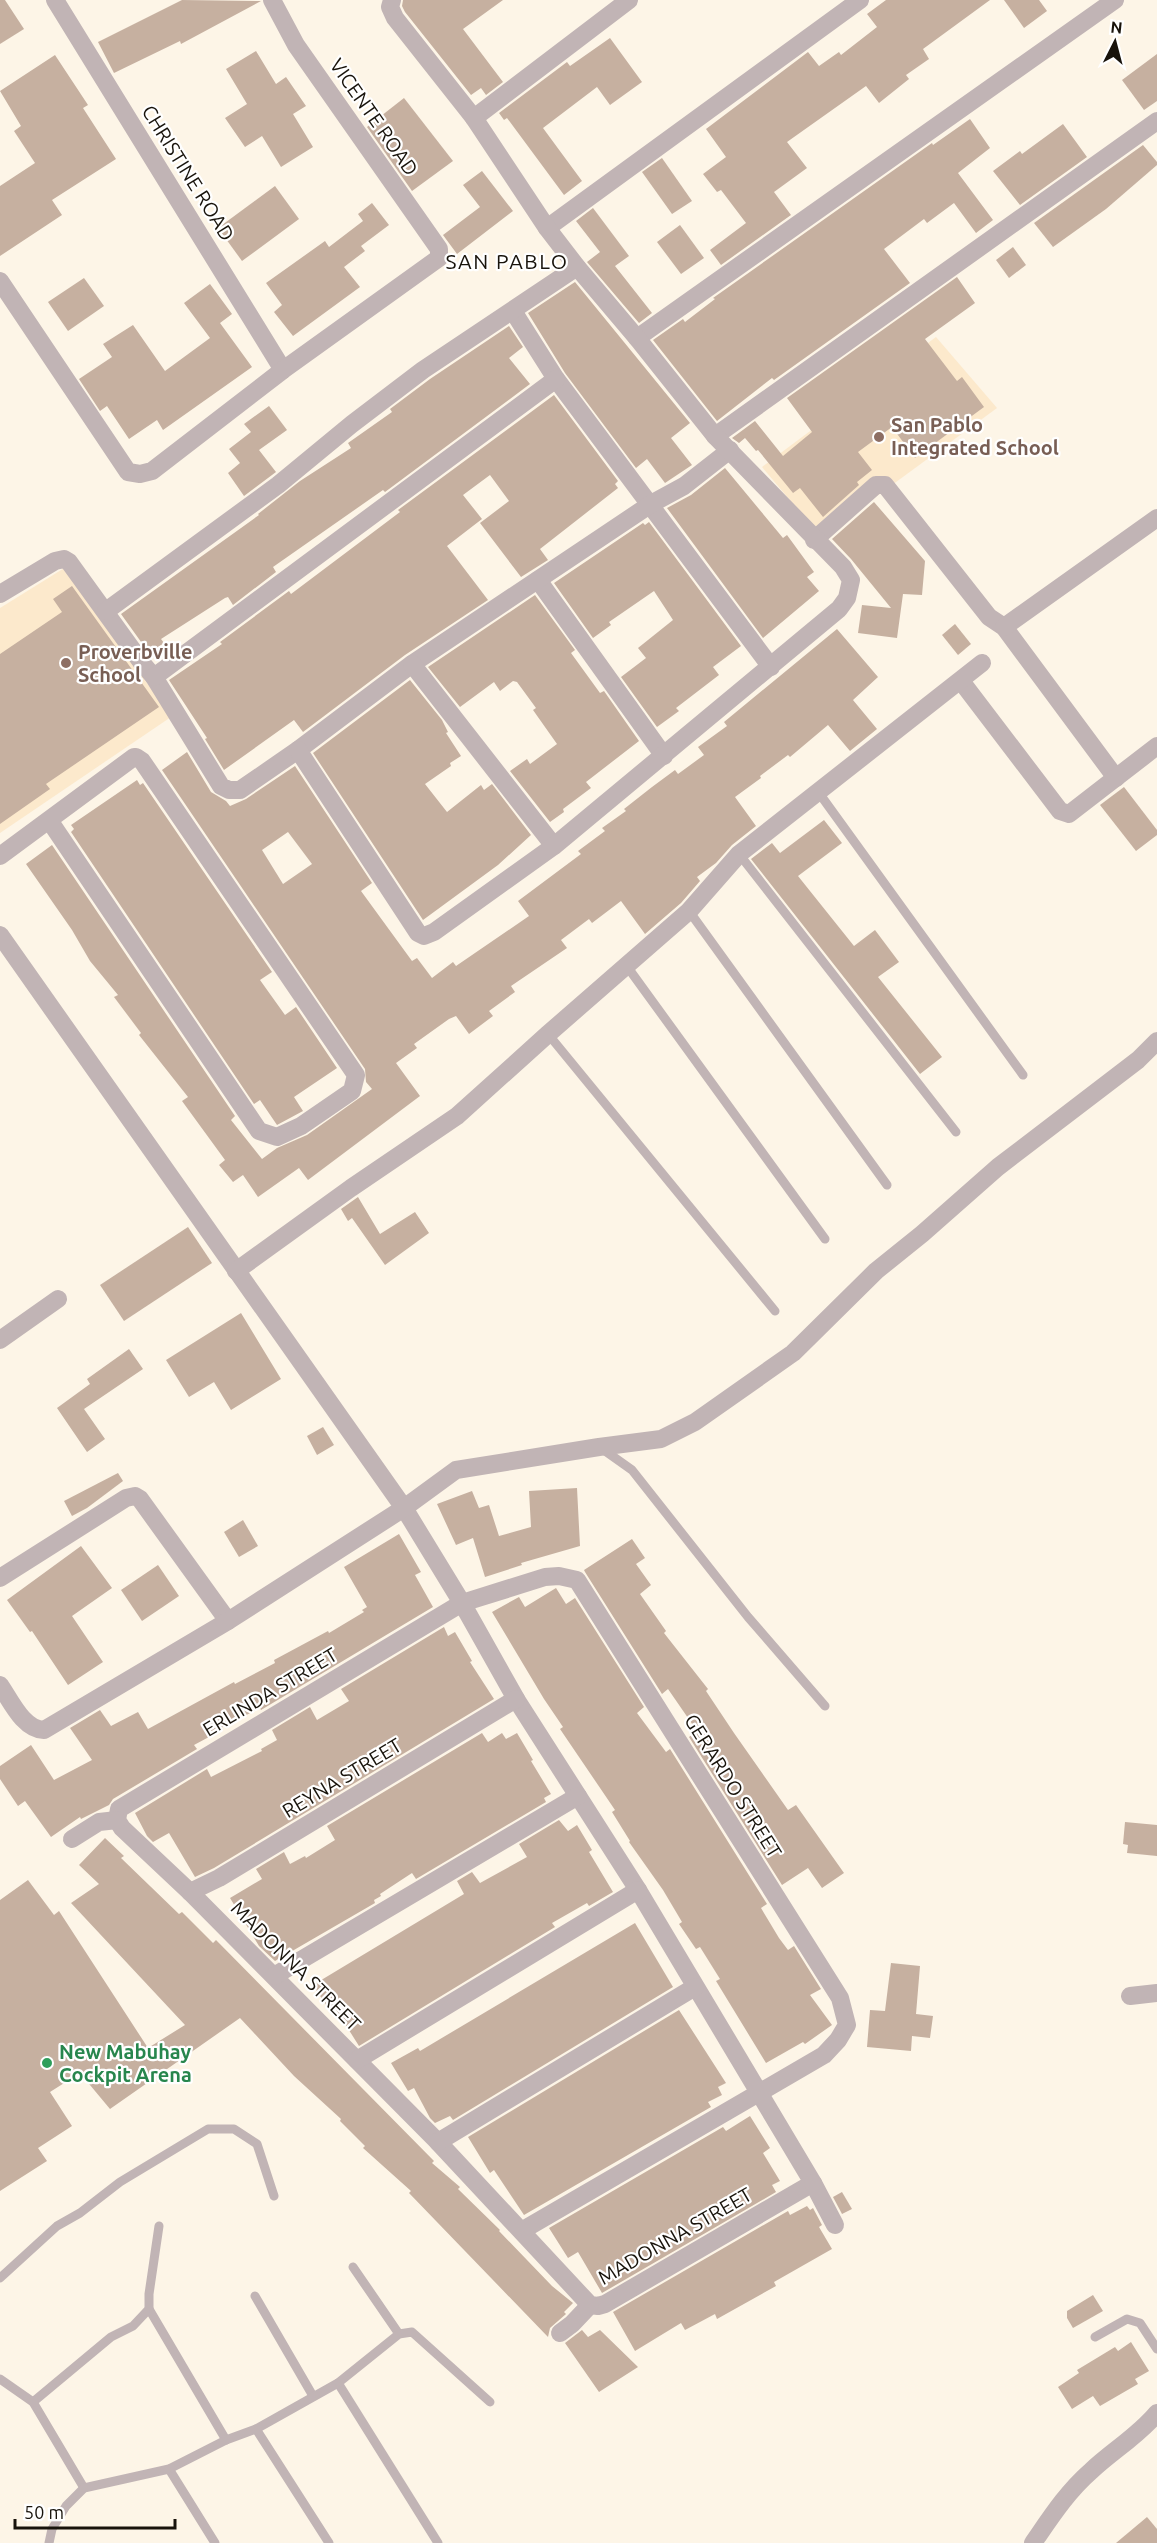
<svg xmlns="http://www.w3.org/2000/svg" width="1157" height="2543" font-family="Ubuntu,sans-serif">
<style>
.built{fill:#fce9cc}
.building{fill:#c6b0a0;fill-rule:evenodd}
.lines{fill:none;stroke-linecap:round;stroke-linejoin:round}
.lane{stroke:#c1b4b5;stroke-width:9}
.street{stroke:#c1b4b5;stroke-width:18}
.education-dot{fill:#8d6e63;stroke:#fff;stroke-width:2}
.leisure-dot{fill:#2e9e5b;stroke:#fff;stroke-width:2}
.labels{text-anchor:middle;stroke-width:4.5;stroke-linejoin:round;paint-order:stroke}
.street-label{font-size:20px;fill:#18130b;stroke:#fff}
.education-label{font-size:20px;font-weight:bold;fill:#785e54;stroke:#fff;text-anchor:start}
.leisure-label{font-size:20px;font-weight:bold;fill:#27864d;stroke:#fff;text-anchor:start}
.neighbourhood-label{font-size:21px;letter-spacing:1.5px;fill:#18130b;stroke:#fff}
</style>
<rect width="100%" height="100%" fill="#fdf5e7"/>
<g class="built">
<polygon points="936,337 997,408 821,537 762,467"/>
<polygon points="66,567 171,717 0,833 0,608"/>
</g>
<g class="building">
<polygon points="0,0 5,0 24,29 0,44"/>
<polygon points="182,0 261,1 181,44 180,41 114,73 98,42"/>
<polygon points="403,0 503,0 463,29 503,82 486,95 481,88 471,95 405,12 402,6"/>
<polygon points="886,0 990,0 923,49 929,59 906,75 909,79 879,103 866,86 787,142 807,168 774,192 791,215 721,265 710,250 746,223 721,190 717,192 703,174 726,157 706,129 808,52 819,66 839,52 841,55 877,27 867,14"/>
<polygon points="1004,0 1039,0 1047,11 1024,28"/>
<polygon points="610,38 642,82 610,105 597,87 543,128 582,181 564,195 507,118 504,120 499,113 567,62 570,66"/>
<polygon points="256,51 276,84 286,77 306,106 293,114 313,147 281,167 262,136 245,147 225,118 247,104 226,69"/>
<polygon points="1157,54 1157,101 1144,110 1122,80"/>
<polygon points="55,55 88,105 83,108 116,159 52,200 62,215 0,256 0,186 35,163 14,131 21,126 0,91"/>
<polygon points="404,98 453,161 412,191 367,127"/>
<polygon points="970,119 990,148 958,173 993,220 976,233 954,203 927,223 924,219 884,249 910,283 774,380 772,378 717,421 653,340 683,319 685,322 715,299 713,298 932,143 933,145"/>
<polygon points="1063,124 1087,157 1020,205 993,171 1020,151 1022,154"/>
<polygon points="1143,145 1157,162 1157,165 1106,209 1053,247 1034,223"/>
<polygon points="662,158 692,201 672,214 642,172"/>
<polygon points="482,171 513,211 457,254 443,235 480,207 463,185"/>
<polygon points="275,186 299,219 242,261 218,228"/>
<polygon points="372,203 389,225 361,246 365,251 344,267 360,287 293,336 274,312 282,305 266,283 325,241 329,247 363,221 358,214"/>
<polygon points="593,208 629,256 615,266 652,313 639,323 587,262 600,252 576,221"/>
<polygon points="680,225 704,258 681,274 657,242"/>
<polygon points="1013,247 1026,265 1009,278 996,260"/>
<polygon points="957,277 975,303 925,339 957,381 962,377 984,407 915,458 892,427 858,452 872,470 857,482 859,485 823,517 800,488 793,493 758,450 756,451 745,438 739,443 732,438 755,421 783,456 812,432 787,398"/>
<polygon points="84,278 104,306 68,331 48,302"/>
<polygon points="575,282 690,423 671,438 692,465 665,483 647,459 636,468 565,373 528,313"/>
<polygon points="210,284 232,314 220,323 252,367 163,430 157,420 129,439 107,406 100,411 79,379 112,357 103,344 133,325 165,371 210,338 184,303"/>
<polygon points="509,326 523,347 509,358 530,384 385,492 383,490 273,567 276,572 233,605 228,597 225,598 161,639 164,643 149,653 121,614 259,515 258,514 300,481 351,448 348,443 392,412 390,409 430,379"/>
<polygon points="554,395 618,481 615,484 618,488 540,549 548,560 521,577 480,523 509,501 490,475 463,495 482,519 447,546 488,600 405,655 303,732 294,720 224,770 205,739 207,738 169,680 222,644 220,642 289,591 291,594 400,512 398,510"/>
<polygon points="269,406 287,430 259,450 276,472 244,496 228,473 240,463 229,449 251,432 244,424"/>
<polygon points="725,468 783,538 787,535 814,572 807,577 819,591 763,638 667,508 691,495"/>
<polygon points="874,502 925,561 922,595 903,594 897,638 858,633 862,605 891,608 851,559 832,539"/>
<polygon points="649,522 741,646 713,667 719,675 676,708 679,711 657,727 621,677 646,658 638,648 673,620 654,591 609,622 611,625 593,638 554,583 643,523 645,525"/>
<polygon points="72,586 159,707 46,784 50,789 0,824 0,654 62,612 53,599"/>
<polygon points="535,595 575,650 571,653 600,693 604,691 639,741 586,782 591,788 563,809 564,812 550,822 510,771 527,759 530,764 557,744 533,710 536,708 517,682 513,681 500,691 494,682 460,707 428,667"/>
<polygon points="955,624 971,644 958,655 942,635"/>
<path d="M837,629L878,677L853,700L877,729L850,751L828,725L790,757L788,755L760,776L761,778L735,797L756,826L732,845L716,863L697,877L700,881L681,903L645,934L621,901L592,923L589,919L561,940L567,948L511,986L515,992L489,1011L493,1016L469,1034L456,1016L449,1019L414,1044L417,1048L396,1063L420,1096L308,1180L299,1168L258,1197L243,1175L233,1182L219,1165L225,1160L182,1101L188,1097L139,1035L141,1033L114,997L118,995L90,961L72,930L26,864L52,845L235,1116L231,1120L262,1159L277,1148L307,1135L372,1089L366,1082L365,1069L162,770L187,752L211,792L226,801L230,806L246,799L295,766L372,883L361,891L412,961L417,958L432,978L453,962L456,966L529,916L518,901L581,854L578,851L605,831L602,828L626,811L624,809L652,787L675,770L678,774L704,755L698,747L727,726L724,722ZM288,832L312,864L283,884L262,850Z"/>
<polygon points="410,680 442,720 448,732 446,733 461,756 450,763 451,766 425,784 447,812 481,785 484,790 492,784 531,835 498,865 423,920 313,753"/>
<polygon points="137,780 140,785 143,783 272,972 260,980 285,1015 296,1007 337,1068 294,1097 303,1111 277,1125 260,1100 254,1104 71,832 74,829 71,825"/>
<polygon points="1124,787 1157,830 1157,835 1136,851 1100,805"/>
<polygon points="824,820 842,843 798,876 854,946 875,930 899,962 878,977 942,1057 920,1074 751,859 772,843 780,853"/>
<polygon points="358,1197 380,1234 415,1212 429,1233 385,1265 352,1218 348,1221 341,1209"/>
<polygon points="188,1227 212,1263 124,1321 100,1285"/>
<polygon points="241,1313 281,1379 231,1410 214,1382 189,1397 166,1360"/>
<polygon points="129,1349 143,1369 84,1409 105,1439 87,1452 57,1408 90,1384 87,1379"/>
<polygon points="323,1427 334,1445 317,1455 307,1436"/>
<polygon points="118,1473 123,1481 87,1508 72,1516 64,1501"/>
<polygon points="577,1488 580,1546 521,1563 522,1565 485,1577 473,1538 456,1545 437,1504 472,1491 479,1508 489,1505 499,1536 531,1527 529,1491"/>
<polygon points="243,1520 258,1546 239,1557 224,1532"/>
<polygon points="399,1534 421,1572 415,1575 433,1607 261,1710 260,1708 221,1728 222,1730 194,1745 197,1749 113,1799 109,1805 81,1819 80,1817 51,1837 25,1801 18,1806 0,1779 0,1766 31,1745 54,1780 92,1760 70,1728 100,1710 111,1726 138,1712 148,1729 234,1682 235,1684 275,1663 274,1660 328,1631 329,1633 364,1612 362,1610 367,1607 344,1567"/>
<polygon points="632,1539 645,1558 636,1564 651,1585 640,1594 666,1631 664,1633 708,1689 706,1691 734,1733 788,1810 796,1805 844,1873 822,1888 808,1868 782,1885 689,1737 697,1731 668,1689 662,1694 585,1572 584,1570"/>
<polygon points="81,1546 112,1588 72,1616 103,1662 68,1685 32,1631 30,1632 7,1600"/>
<polygon points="158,1565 179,1596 142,1621 121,1590"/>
<polygon points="556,1588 566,1604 575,1598 644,1707 637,1713 666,1752 670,1749 767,1904 761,1908 779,1938 788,1950 794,1946 821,1989 810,1995 832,2025 805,2044 803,2042 766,2063 716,1981 720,1979 700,1947 696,1949 679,1924 682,1922 663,1890 629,1842 630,1841 612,1812 615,1810 560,1729 563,1727 544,1699 492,1612 519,1597 525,1607"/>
<polygon points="444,1627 448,1636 455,1632 472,1661 470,1662 494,1699 214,1868 195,1877 169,1833 153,1842 147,1836 135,1813 207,1769 211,1777 262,1751 261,1749 277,1740 272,1730 310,1707 317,1720 349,1701 341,1689"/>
<polygon points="482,1733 488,1742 502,1733 506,1739 517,1733 533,1760 531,1761 551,1794 544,1798 546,1802 416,1879 412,1873 380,1894 381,1896 374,1900 375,1903 275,1961 259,1946 230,1898 262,1879 256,1869 284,1852 290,1864 305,1856 306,1858 335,1840 327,1826"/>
<polygon points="559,1820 568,1831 577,1825 592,1850 589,1852 613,1892 589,1906 587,1903 552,1923 555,1927 359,2046 335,2008 330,2011 313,1985 464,1894 457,1881 472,1872 480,1883 527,1857 519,1844"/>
<polygon points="1125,1822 1157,1825 1157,1856 1127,1853 1128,1845 1123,1844"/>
<polygon points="105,1838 124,1856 121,1858 179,1914 182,1912 213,1943 216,1940 434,2161 432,2163 460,2187 458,2189 500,2230 499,2231 552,2286 573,2303 564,2312 566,2314 550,2328 548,2337 409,2193 411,2191 363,2148 365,2146 340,2121 341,2119 294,2076 240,2018 110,2109 80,2073 50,2092 72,2126 38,2148 47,2161 0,2191 0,1900 28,1880 54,1915 59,1911 148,2048 185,2025 71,1903 99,1884 79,1865"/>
<polygon points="635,1923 673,1987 453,2120 450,2116 435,2123 430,2118 414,2088 408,2091 391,2063 418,2048 420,2051"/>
<polygon points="891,1963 920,1966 916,2014 933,2016 930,2038 912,2036 911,2051 867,2047 870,2010 885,2011"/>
<polygon points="679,2010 726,2083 718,2087 722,2095 708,2102 711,2107 524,2215 494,2170 490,2173 468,2137"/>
<polygon points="750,2116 770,2148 763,2153 780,2181 772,2185 776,2192 602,2293 578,2252 568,2258 549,2228 723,2127 726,2131"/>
<polygon points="842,2192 852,2209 842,2214 833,2197"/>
<polygon points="807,2206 810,2210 813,2208 822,2225 819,2227 832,2249 774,2282 776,2286 717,2319 715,2314 685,2330 681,2323 635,2351 613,2312 788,2211 790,2215"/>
<polygon points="1093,2295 1103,2311 1073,2328 1067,2318 1067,2311"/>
<polygon points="582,2330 588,2337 600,2330 638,2367 599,2392 565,2343"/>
<polygon points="1131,2342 1149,2371 1135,2379 1138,2384 1100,2406 1093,2396 1072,2409 1058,2387 1079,2373 1077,2370 1115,2347 1118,2351"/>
<polygon points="1147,2517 1157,2529 1157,2543 1116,2543"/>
</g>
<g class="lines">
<g class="lane">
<polyline points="819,793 1023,1075"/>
<polyline points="739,854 956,1132"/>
<polyline points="689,911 887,1185"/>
<polyline points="626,965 825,1239"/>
<polyline points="548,1034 775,1311"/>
<polyline points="601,1448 632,1470 748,1617 825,1706"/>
<polyline points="353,2267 399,2334"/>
<polyline points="0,2278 57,2226 80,2213 120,2182 208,2129 234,2129 257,2144 274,2196"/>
<polyline points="255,2296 313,2396"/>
<polyline points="149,2309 226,2440"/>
<polyline points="1095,2337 1127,2319 1140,2323 1157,2349"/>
<polyline points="0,2379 33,2402 84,2488"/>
<polyline points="338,2383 438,2543"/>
<polyline points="33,2402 111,2337 133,2326 149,2309 149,2294 159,2226"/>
<polyline points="256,2429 329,2543"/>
<polyline points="169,2469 215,2543"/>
<polyline points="49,2543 52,2529 66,2506 84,2488 169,2469 226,2440 256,2429 338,2383 399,2334 412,2332 490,2402"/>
</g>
<g class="street">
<polyline points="55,0 283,370"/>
<polyline points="474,118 629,0"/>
<polyline points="547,228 860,0"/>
<polyline points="0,281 128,472 140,474 152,471 283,370 439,258 439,249 296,45 272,0"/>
<polyline points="513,311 556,379 771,667"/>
<polyline points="637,338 1115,0"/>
<polyline points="715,436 1157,121"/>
<polyline points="814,540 876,485 885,485 989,617 1004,627 1116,778"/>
<polyline points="538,580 664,756"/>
<polyline points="0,594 55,561 64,559 69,562 142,663 154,677 221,786 229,790 240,790 298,750 412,664 651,504 684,486 730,450"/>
<polyline points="106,611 278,485 352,424 423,370 577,267"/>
<polyline points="1004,627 1157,518"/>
<polyline points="412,664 554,846"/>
<polyline points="154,677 556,379"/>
<polyline points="961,681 1060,811 1069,814 1157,746"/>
<polyline points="298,750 418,933 424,936 434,932 554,846 839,609 847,598 851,580 843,567 715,436 637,338 577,267 547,228 474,118 395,18 390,7 392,0"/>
<polyline points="0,856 134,757 136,757 142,761 356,1075 352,1091 301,1126 277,1137 259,1131 49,820"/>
<polyline points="0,935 404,1508 462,1603 516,1699 638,1890 813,2183 605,2304 598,2306 590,2305 438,2142 190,1892 122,1828 117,1820 119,1809 462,1603 545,1577 559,1576 577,1580 840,1998 847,2025 838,2040 824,2055 523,2230"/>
<polyline points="236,1271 351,1188 457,1116 548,1034 689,911 739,854 982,663"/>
<polyline points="0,1340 58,1299"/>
<polyline points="0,1578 126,1498 135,1496 140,1499 228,1621"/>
<path d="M0,1685C11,1701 23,1729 44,1730L228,1621L404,1508L456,1470L599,1447L661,1439L695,1422L793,1353L876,1271L922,1234L998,1167L1138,1060L1157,1041"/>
<polyline points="72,1839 99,1822 117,1820"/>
<polyline points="190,1892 219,1878 516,1699"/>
<polyline points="274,1976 578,1796"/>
<polyline points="1130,1996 1157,1993"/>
<polyline points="357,2060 638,1890"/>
<polyline points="438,2142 695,1987"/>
<polyline points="813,2183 835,2225"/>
<polyline points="560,2333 572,2324 590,2305"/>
<path d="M1033,2543C1051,2517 1067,2492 1091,2471C1112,2451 1138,2436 1157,2413"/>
</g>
</g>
<g class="education-dot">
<circle cx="879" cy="437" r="6"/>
<circle cx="66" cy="663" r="6"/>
</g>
<circle class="leisure-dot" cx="47" cy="2063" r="6"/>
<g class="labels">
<g class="street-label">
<text transform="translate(374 117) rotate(55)" y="7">VICENTE ROAD</text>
<text transform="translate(188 173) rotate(58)" y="7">CHRISTINE ROAD</text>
<text transform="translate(270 1692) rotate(-31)" y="7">ERLINDA STREET</text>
<text transform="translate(342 1778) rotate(-31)" y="7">REYNA STREET</text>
<text transform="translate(733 1786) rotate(58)" y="7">GERARDO STREET</text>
<text transform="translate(296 1966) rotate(45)" y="7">MADONNA STREET</text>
<text transform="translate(675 2236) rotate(-30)" y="7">MADONNA STREET</text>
</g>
<g class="education-label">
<text x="891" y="432">San Pablo<tspan x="891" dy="23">Integrated School</tspan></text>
<text x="78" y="659">Proverbville<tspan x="78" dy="23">School</tspan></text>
</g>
<g class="leisure-label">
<text x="59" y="2059">New Mabuhay<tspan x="59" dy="23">Cockpit Arena</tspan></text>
</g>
<g class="neighbourhood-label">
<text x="507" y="269">SAN PABLO</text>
</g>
</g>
<g transform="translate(1115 42) rotate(6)" stroke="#ffffff" stroke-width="4.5" paint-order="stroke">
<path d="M0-4.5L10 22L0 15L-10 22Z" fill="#18130b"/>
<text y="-9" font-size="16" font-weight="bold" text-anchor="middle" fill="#18130b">N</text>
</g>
<path d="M15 2519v9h160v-9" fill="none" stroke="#18130b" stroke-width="3"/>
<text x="24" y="2519" font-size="18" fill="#18130b" stroke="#ffffff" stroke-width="4.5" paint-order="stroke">50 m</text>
</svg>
